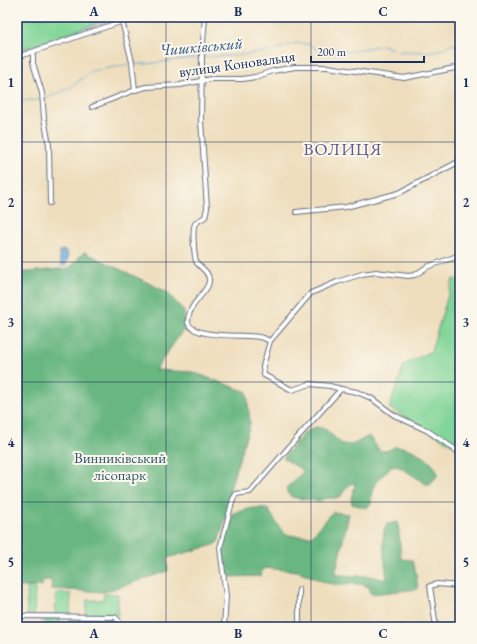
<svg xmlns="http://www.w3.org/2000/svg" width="477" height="644" font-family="'EB Garamond',serif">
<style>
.green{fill:#81d597;stroke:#4e827a}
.forest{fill:#68b680;stroke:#42726f}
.water{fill:#5ba2d1;stroke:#3b6898}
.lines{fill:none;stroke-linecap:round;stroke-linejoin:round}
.stream{stroke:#5ba2d1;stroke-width:1}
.minor-casing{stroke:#656c7f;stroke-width:6}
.minor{stroke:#fff;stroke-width:4}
.grid{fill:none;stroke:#1b2f5e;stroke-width:1;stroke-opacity:0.55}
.labels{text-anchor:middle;stroke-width:4;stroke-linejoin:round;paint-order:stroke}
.street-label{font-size:15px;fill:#1b2f5e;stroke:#fbf7ec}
.park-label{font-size:15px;fill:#34586c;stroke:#fbf7ec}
.water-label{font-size:16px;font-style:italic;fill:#315786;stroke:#fbf7ec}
.quarter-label{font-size:17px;letter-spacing:1px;fill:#615788;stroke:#fbf7ec}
.neatline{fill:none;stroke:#1b2f5e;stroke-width:1.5}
.grid-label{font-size:13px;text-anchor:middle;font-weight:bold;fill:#1b2f5e}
</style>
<rect width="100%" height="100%" fill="#fbf7ec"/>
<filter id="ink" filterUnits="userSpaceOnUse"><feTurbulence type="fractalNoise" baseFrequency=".025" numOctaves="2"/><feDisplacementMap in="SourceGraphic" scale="8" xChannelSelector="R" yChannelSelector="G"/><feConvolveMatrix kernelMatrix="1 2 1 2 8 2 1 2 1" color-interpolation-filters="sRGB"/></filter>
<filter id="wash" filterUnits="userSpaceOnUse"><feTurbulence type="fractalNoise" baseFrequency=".012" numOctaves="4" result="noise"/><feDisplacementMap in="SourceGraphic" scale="16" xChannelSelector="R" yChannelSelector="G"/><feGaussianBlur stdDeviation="0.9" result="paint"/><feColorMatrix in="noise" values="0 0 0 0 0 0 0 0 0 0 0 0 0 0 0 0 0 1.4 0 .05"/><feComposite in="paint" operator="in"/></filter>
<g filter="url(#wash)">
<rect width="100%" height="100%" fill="#eedebd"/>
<g class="green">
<polygon points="30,17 114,17 17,51 17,22"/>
<polygon points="453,279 460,281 460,449 389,408 404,365 431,351"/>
<polygon points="27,587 35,587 34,615 27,614"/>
<polygon points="56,593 71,594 70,615 55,615"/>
<polygon points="104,594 118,594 118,615 86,615 87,600 103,600"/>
<rect x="45" y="618" width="15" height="9"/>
<rect x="69" y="619" width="16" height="8"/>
<polygon points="103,619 114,619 117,622 116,627 103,627"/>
</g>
<g class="forest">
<polygon points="84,252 167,292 184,311 184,329 155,370 192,372 247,392 250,424 230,488 233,496 218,542 214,545 167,558 168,571 104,592 52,589 51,580 43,580 41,586 17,587 17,273 70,268"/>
<path d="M316,427L325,429L342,444L352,445L369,436L380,451C383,451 386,451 389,450C391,449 393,447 395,447C408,444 437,462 438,475L430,484H426L400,467L395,466L390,468L376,482L372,490L371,503L367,508L352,504L351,498L355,486L353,482L345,489L341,496L335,498H326L318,501L296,498L292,497L288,494L286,488L304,471L283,458L305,432Z"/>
<path d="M253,508H267L284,534L295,536H312L333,512L349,514L335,575L370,576L387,580C386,565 379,537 387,524L398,522L401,559L412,560L416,573L418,589L371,594L369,587L361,584L341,585L327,583L298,571L264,568L260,576L227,577L223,551V541L234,513Z"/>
</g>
<polygon class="water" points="63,250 67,252 68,257 66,265 63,266 61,265 59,255 60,251"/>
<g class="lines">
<g class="stream">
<polyline points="274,50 297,43 309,44 320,52 336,53 351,51 382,45 392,49"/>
<polyline points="397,51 427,52 442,49 450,44 460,46"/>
<polyline points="17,52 115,18"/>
<polyline points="203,57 243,55 270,51"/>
<polyline points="135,64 146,64 200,57"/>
<polyline points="45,99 70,88 92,71 131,64"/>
<polyline points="17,101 40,100"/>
<polyline points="65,288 71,276 68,267"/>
</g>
</g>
</g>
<g filter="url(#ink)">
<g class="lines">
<g class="minor-casing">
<g id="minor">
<path d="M205,17L202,55L201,121L207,208L205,217C202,219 197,221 195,224C192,228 194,259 197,263C202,269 209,272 209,280C210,292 187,303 188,323C194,339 244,334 259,337C263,337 267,340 270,341"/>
<polyline points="122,21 132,62 135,90"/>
<polyline points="33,52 33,63 42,93 44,118 49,145 50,203"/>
<polyline points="17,57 135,17"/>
<polyline points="92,107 135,90 146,87 180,85 211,79 243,79 255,77 273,71 295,67 327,67 404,78 460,67"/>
<polyline points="296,212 346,207 399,193 460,161"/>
<polyline points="460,255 427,267 415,275 408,276 376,272 362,274 337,282 311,293 270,341 263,366 264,375 292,390 310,384 330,386 341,389 357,392 371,398 394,415 428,431 456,450 460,451"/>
<polyline points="299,590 299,627"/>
<polyline points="17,616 115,617 119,621 119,627"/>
<polyline points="224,627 226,596 220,548 233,499 236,494 250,492 289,447 341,389"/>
<polyline points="436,627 430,586 437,584 460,586"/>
</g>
</g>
<use href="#minor" class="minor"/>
</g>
</g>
<path class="grid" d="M166,17V627M311,17V627M17,142H460M17,262H460M17,382H460M17,502H460"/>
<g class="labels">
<g class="street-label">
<text transform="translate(237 64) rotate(-8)" y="5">вулиця Коновальця</text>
</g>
<g class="park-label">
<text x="120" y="463">Винниківський<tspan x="120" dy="17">лісопарк</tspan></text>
</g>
<g class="water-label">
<text transform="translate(201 46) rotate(-5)" y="6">Чишківський</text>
</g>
<g class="quarter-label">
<text x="343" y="155">ВОЛИЦЯ</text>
</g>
</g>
<rect width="477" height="644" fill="none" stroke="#fbf7ec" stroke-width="44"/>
<path d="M311 56v6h113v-6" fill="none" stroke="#1b2f5e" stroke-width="2"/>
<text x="317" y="56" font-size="12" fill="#1b2f5e" stroke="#fbf7ec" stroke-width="3" paint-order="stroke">200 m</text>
<rect x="22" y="22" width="433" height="600" class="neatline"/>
<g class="grid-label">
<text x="94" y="16">A</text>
<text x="238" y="16">B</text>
<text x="383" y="16">C</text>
<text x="11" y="87">1</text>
<text x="466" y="87">1</text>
<text x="11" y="207">2</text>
<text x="466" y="207">2</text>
<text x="11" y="327">3</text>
<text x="466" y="327">3</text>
<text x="11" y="447">4</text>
<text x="466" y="447">4</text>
<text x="11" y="567">5</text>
<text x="466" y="567">5</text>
<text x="94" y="638">A</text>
<text x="238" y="638">B</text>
<text x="383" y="638">C</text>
</g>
</svg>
